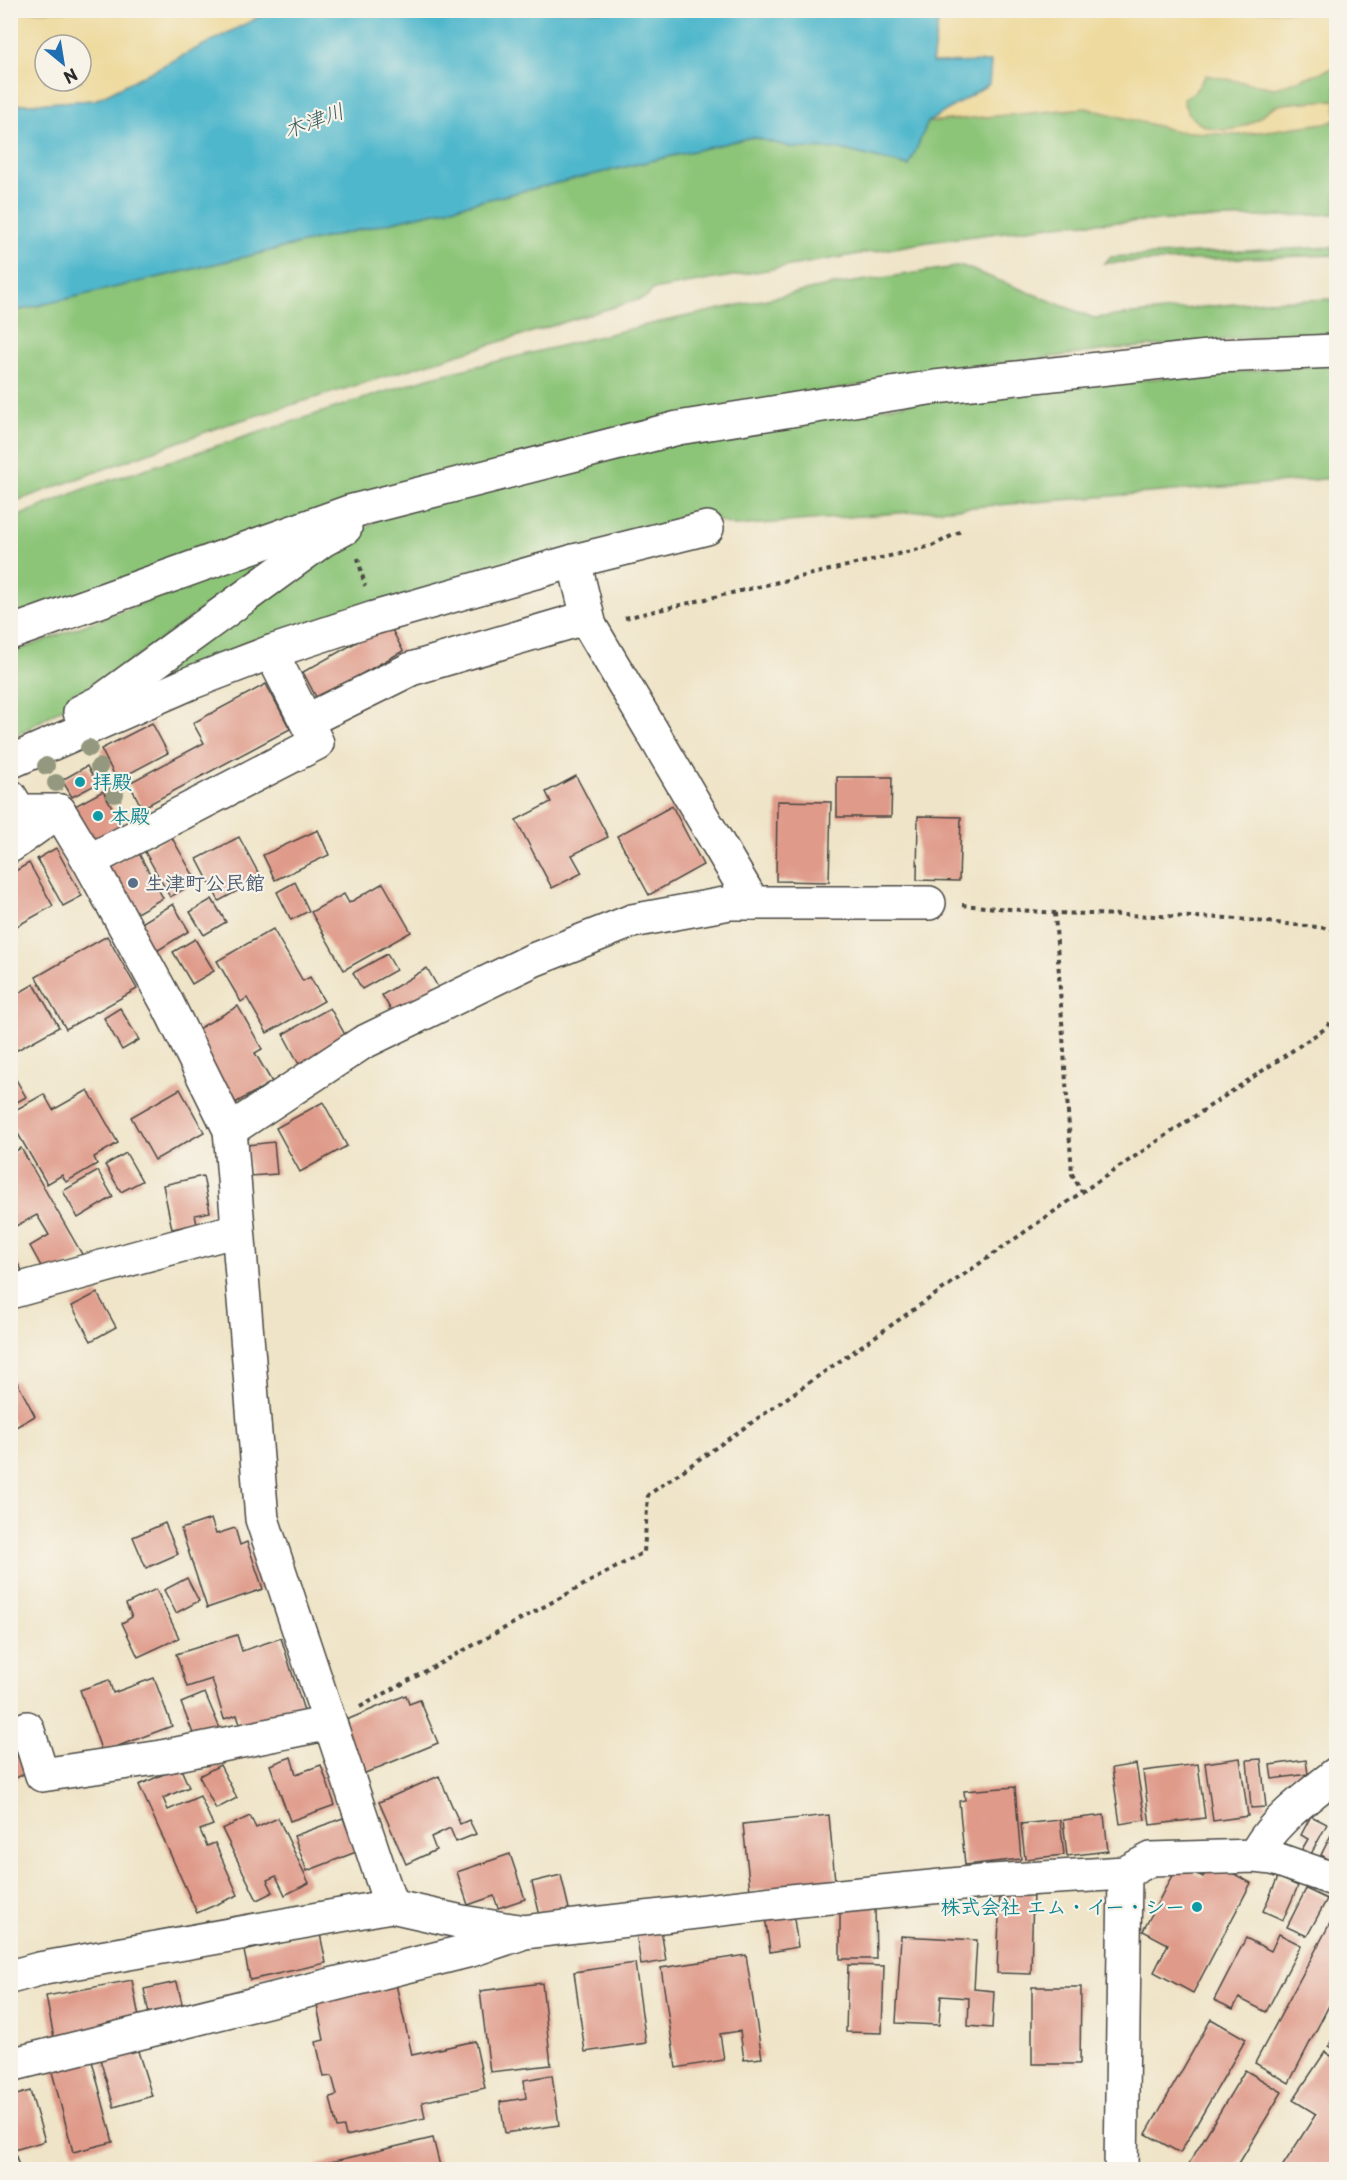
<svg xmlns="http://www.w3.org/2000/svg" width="1347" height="2180" font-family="'Playpen Sans','Klee One',sans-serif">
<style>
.green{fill:#8cc578;stroke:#5c7852;stroke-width:1.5}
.sand{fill:#eeda9e;stroke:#8c8264;stroke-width:1.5;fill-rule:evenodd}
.water{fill:#4fb7cc;stroke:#3d717c;stroke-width:1.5}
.building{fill:#df9a89}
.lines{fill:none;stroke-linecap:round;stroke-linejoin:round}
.minor-casing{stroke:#484742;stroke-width:36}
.path{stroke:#484742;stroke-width:4;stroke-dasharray:4.5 4.5;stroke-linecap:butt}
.minor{stroke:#fff;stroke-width:33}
.tree{fill:#93987e}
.culture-dot{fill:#0f9aa8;stroke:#f7f3e8;stroke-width:2}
.service-dot{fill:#5c6f8a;stroke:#f7f3e8;stroke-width:2}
.labels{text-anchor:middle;stroke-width:4.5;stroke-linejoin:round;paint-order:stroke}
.culture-label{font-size:20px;font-weight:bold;fill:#0d838f;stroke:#f7f3e8;text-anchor:start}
.service-label{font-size:20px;font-weight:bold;fill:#4e5e75;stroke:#f7f3e8;text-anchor:start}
.water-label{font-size:21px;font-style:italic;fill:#385c63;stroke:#f7f3e8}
</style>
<rect width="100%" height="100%" fill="#f7f3e8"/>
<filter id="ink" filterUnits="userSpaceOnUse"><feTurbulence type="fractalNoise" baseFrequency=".0167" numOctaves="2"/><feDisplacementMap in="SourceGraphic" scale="12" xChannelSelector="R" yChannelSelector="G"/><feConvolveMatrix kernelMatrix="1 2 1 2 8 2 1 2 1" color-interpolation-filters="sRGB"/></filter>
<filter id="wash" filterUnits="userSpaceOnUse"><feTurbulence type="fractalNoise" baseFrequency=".008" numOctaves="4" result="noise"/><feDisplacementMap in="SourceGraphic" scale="24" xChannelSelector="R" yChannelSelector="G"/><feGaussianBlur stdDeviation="1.35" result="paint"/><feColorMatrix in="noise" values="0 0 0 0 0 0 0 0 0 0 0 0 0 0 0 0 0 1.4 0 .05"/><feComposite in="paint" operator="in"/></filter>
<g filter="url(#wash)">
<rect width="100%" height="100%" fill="#efe4c7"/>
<g class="green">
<path d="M1336,67V100C1323,101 1286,102 1276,106C1266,110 1259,120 1249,124C1223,136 1189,130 1183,99L1195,91L1206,74L1275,88Z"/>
<polygon points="1086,108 1177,131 1238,135 1331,122 1336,119 1336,214 1065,224 928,242 652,290 647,297 222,426 11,503 11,312 752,137 794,148 840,149 908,166 927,122"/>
<polygon points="1336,247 1336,255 1104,263 1111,257"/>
<polygon points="962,266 1094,318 1265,301 1336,299 1336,333 1257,337 1117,349 942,371 792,397 11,627 11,519 89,487 428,378 642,326 828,286"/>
<polygon points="1336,364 1336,478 735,526 706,517 122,699 380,518 673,442 965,394"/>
<polygon points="288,548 82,696 11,739 11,653"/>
</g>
<g class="sand">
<path d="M11,11H271L95,100L11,105ZM45,45H81V81H45Z"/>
<path d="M955,11H1336V67L1275,88L1206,75L1195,91L1183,99C1189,130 1224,136 1249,124C1259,120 1266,110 1276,106C1286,102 1323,101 1336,100V119L1331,122L1238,135L1177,131L1086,108L927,122L989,84L990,62L932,64L938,21Z"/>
</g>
<polygon class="water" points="271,11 955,11 938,22 932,63 991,62 989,84 928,122 909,166 840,149 794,148 752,137 11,312 11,105 95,100"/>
<g id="blocks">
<g class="building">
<polygon points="389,624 403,651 317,699 303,672"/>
<polygon points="266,684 290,729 142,808 129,783 204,743 193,723"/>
<polygon points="152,723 168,753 117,780 101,749"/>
<polygon points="87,766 97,784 72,797 62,780"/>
<polygon points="576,776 608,837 572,855 582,873 552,888 516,820 551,802 546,792"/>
<polygon points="837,777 892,777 891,817 837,817"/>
<polygon points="103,791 122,825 93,841 73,807"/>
<polygon points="777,801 831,802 829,882 776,881"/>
<polygon points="672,806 703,865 649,895 617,836"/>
<polygon points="918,816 961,817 959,881 917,880"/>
<polygon points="318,830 329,855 275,880 263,855"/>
<polygon points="171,836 197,882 170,897 144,850"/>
<polygon points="239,837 261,878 219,901 197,859"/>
<polygon points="56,848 82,896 63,906 37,859"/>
<polygon points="137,850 163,898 130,917 104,869"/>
<polygon points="29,863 53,906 10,930 10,874"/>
<polygon points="295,882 309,911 291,920 277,892"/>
<polygon points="383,883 411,932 344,970 311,912 344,894 349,903"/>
<polygon points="212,899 226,922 204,935 190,912"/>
<polygon points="173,904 189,931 152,954 135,927"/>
<polygon points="273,929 303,981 310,977 324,1001 267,1033 247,998 241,1002 217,961"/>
<polygon points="107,936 137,989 66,1029 36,977"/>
<polygon points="195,939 214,971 192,984 173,952"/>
<polygon points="387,954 396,970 362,989 353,973"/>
<polygon points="427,968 440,991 395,1017 382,995"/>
<polygon points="34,984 59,1027 10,1054 10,998"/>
<polygon points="238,1006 262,1049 255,1053 272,1082 230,1106 189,1034"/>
<polygon points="120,1008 139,1040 122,1050 104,1018"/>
<polygon points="330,1008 348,1040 300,1066 283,1034"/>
<polygon points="10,1069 26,1097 10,1106"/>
<polygon points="180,1089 204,1132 155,1160 131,1117"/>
<polygon points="88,1090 118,1143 94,1157 97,1164 66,1182 62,1175 47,1184 10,1120 10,1113 44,1094 53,1110"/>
<polygon points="323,1102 347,1146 300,1172 276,1128"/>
<polygon points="274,1142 277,1174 250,1176 247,1145"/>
<polygon points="21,1148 83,1256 47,1277 30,1246 49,1235 37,1215 10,1229 10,1154"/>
<polygon points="126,1153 142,1181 121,1192 105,1165"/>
<polygon points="98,1171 113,1197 78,1218 63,1191"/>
<polygon points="203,1176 210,1212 195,1215 197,1224 172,1229 163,1185"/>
<polygon points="10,1252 22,1270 10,1278"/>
<polygon points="97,1293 116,1327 91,1341 72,1306"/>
<polygon points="16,1380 35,1416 16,1427 10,1417 10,1383"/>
<polygon points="211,1519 216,1534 235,1528 240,1545 247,1542 263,1589 207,1608 181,1529"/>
<polygon points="165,1523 178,1554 146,1568 133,1537"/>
<polygon points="187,1578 199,1601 176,1613 164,1590"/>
<polygon points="156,1589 179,1638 138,1657 122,1623 132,1617 126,1604"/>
<polygon points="237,1635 242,1651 281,1638 305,1714 243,1734 237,1715 224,1719 212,1679 187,1687 176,1654"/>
<polygon points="154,1678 172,1726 102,1752 80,1690 109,1680 113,1693"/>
<polygon points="205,1693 221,1731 196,1741 181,1703"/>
<polygon points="406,1695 409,1704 420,1700 438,1743 358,1776 337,1724"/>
<polygon points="10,1741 26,1773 10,1781"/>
<polygon points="291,1757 296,1774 321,1765 335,1805 290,1821 270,1765"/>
<polygon points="1240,1758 1248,1816 1213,1821 1205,1763"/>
<polygon points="1261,1759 1266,1807 1251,1808 1247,1760"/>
<polygon points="1306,1760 1308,1774 1272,1779 1270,1765"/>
<polygon points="1136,1764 1145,1820 1120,1824 1112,1768"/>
<polygon points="1198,1764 1205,1818 1150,1825 1143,1771"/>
<polygon points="220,1765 237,1798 216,1809 199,1776"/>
<polygon points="180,1767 189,1787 163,1798 168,1810 200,1796 213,1825 200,1830 207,1846 215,1843 238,1895 197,1913 139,1785"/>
<polygon points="439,1776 460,1824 469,1820 476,1834 456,1842 450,1828 431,1837 436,1850 406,1864 379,1802"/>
<polygon points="1015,1787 1021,1859 965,1865 959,1801 965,1800 964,1791"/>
<polygon points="829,1815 835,1881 750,1891 743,1824"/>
<polygon points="1104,1815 1108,1851 1067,1856 1063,1820"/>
<polygon points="250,1816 256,1828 278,1818 309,1883 285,1895 276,1876 267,1880 273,1892 257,1900 222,1829"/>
<polygon points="1311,1816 1327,1824 1310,1856 1301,1851 1308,1839 1301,1835"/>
<polygon points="343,1818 356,1852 307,1871 294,1836"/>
<polygon points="1060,1820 1064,1855 1025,1859 1021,1824"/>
<polygon points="1336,1825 1336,1855 1333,1862 1321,1855"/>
<polygon points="510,1854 525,1899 498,1908 494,1896 468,1905 457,1872"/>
<polygon points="1212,1862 1251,1883 1193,1993 1154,1972 1168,1944 1143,1931 1178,1864 1203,1877"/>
<polygon points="561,1875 569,1909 540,1916 532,1882"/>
<polygon points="1278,1877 1298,1886 1283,1920 1263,1911"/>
<polygon points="1000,1889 1033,1890 1031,1974 997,1973"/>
<polygon points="1306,1889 1327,1899 1307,1936 1287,1927"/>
<polygon points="840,1905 875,1905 876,1959 840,1959"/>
<polygon points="793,1912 798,1947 770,1952 765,1916"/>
<polygon points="1335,1914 1336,1915 1336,1992 1289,2083 1255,2063"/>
<polygon points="661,1930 666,1961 641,1965 636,1933"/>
<polygon points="320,1934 326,1963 250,1980 244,1951"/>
<polygon points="1279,1934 1301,1945 1266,2012 1239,1998 1233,2009 1214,2000 1246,1938 1271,1951"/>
<polygon points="901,1936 977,1940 974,1989 994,1991 992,2028 968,2026 969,1998 941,1996 939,2025 896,2023"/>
<polygon points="746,1955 762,2058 744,2060 740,2031 720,2034 724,2060 676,2068 661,1968"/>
<polygon points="635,1963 646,2043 585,2052 574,1972"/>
<polygon points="848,1965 884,1966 882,2033 846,2032"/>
<polygon points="132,1980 140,2023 54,2038 46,1996"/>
<polygon points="177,1982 184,2012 150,2019 144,1989"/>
<polygon points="542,1983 551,2065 490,2072 480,1991"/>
<polygon points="396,1984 412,2055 475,2041 485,2088 422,2102 425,2118 346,2136 344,2127 337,2128 330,2097 337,2095 332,2076 324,2077 316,2042 324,2040 316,2001"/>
<polygon points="1032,1987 1081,1987 1080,2064 1032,2064"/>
<polygon points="1211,2019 1246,2039 1180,2153 1146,2134"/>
<polygon points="1336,2029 1336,2049 1329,2046"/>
<polygon points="137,2048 152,2096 114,2107 100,2059"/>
<polygon points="1325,2052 1336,2059 1336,2170 1280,2170 1316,2114 1293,2100"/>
<polygon points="90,2053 113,2142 73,2152 50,2064"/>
<polygon points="1245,2070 1282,2092 1235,2170 1185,2170"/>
<polygon points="552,2075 559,2125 505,2133 500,2102 526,2098 524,2080"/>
<polygon points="30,2091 45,2141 14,2150 19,2166 10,2169 10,2097"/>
<polygon points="433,2138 441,2170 319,2170 317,2165"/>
</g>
</g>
</g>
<g filter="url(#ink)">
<use href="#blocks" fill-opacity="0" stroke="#484742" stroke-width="1.5"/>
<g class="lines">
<g class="minor-casing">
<g id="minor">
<polyline points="574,561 590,626 753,903"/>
<polyline points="10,633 349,512 678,428 935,387 1217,356 1336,351"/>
<polyline points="80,712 100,702 323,540 345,528"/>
<polyline points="306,721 411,669 578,620 590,626"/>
<polyline points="10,762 190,683 271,652 374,618 574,561 707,528"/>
<polyline points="10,796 19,811 59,811"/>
<polyline points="59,811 89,861 167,1003 230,1130 262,1519 391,1906"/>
<polyline points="10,846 59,811"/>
<polyline points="89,861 317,743 271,652"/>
<polyline points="230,1130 362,1043 533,960 632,921 730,903 929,903"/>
<polyline points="10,1292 237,1230"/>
<polyline points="27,1728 42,1775 162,1757 330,1723"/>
<path d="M1255,1856C1269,1824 1310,1795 1336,1774"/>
<polyline points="10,1977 39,1969 391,1906 462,1922 524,1932 800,1900 992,1881 1125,1873 1151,1859 1255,1856 1273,1858 1336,1880"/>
<polyline points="10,2065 471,1950 519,1934"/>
<polyline points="1121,2170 1125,1873"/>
</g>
</g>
<g class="path">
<polyline points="358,558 365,586"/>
<polyline points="625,618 932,546 963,530"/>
<polyline points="962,905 1055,913 1227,918 1336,929"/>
<polyline points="1055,913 1072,1174 1082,1192"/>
<polyline points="360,1707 644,1552 648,1495 1082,1192 1326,1028 1336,1015"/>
</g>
<use href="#minor" class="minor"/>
</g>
<g class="tree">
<circle cx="89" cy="748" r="9"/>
<circle cx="46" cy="766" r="9"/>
<circle cx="99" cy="767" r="9"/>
<circle cx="56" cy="783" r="9"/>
<circle cx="115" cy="794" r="9"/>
</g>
</g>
<g class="culture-dot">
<circle cx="80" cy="782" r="6"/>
<circle cx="98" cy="816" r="6"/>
<circle cx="1197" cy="1907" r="6"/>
</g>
<circle class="service-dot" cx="133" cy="883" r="6"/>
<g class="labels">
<g class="culture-label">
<text x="92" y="789">拝殿</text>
<text x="110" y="823">本殿</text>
<text x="1185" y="1914" text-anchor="end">株式会社 エム・イー・シー</text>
</g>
<g class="service-label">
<text x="145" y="890">生津町公民館</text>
</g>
<g class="water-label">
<text transform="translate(314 121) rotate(-20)" y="7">木津川</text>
</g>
</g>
<rect width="1347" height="2180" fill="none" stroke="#f7f3e8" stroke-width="36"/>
<g transform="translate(63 63) rotate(150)"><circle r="28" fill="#f7f3e8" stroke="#a5a39c" stroke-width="1.5"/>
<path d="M0-4.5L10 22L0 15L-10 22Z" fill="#1f6fb2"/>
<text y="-9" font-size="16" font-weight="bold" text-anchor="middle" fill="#2b2b2b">N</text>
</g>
</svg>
